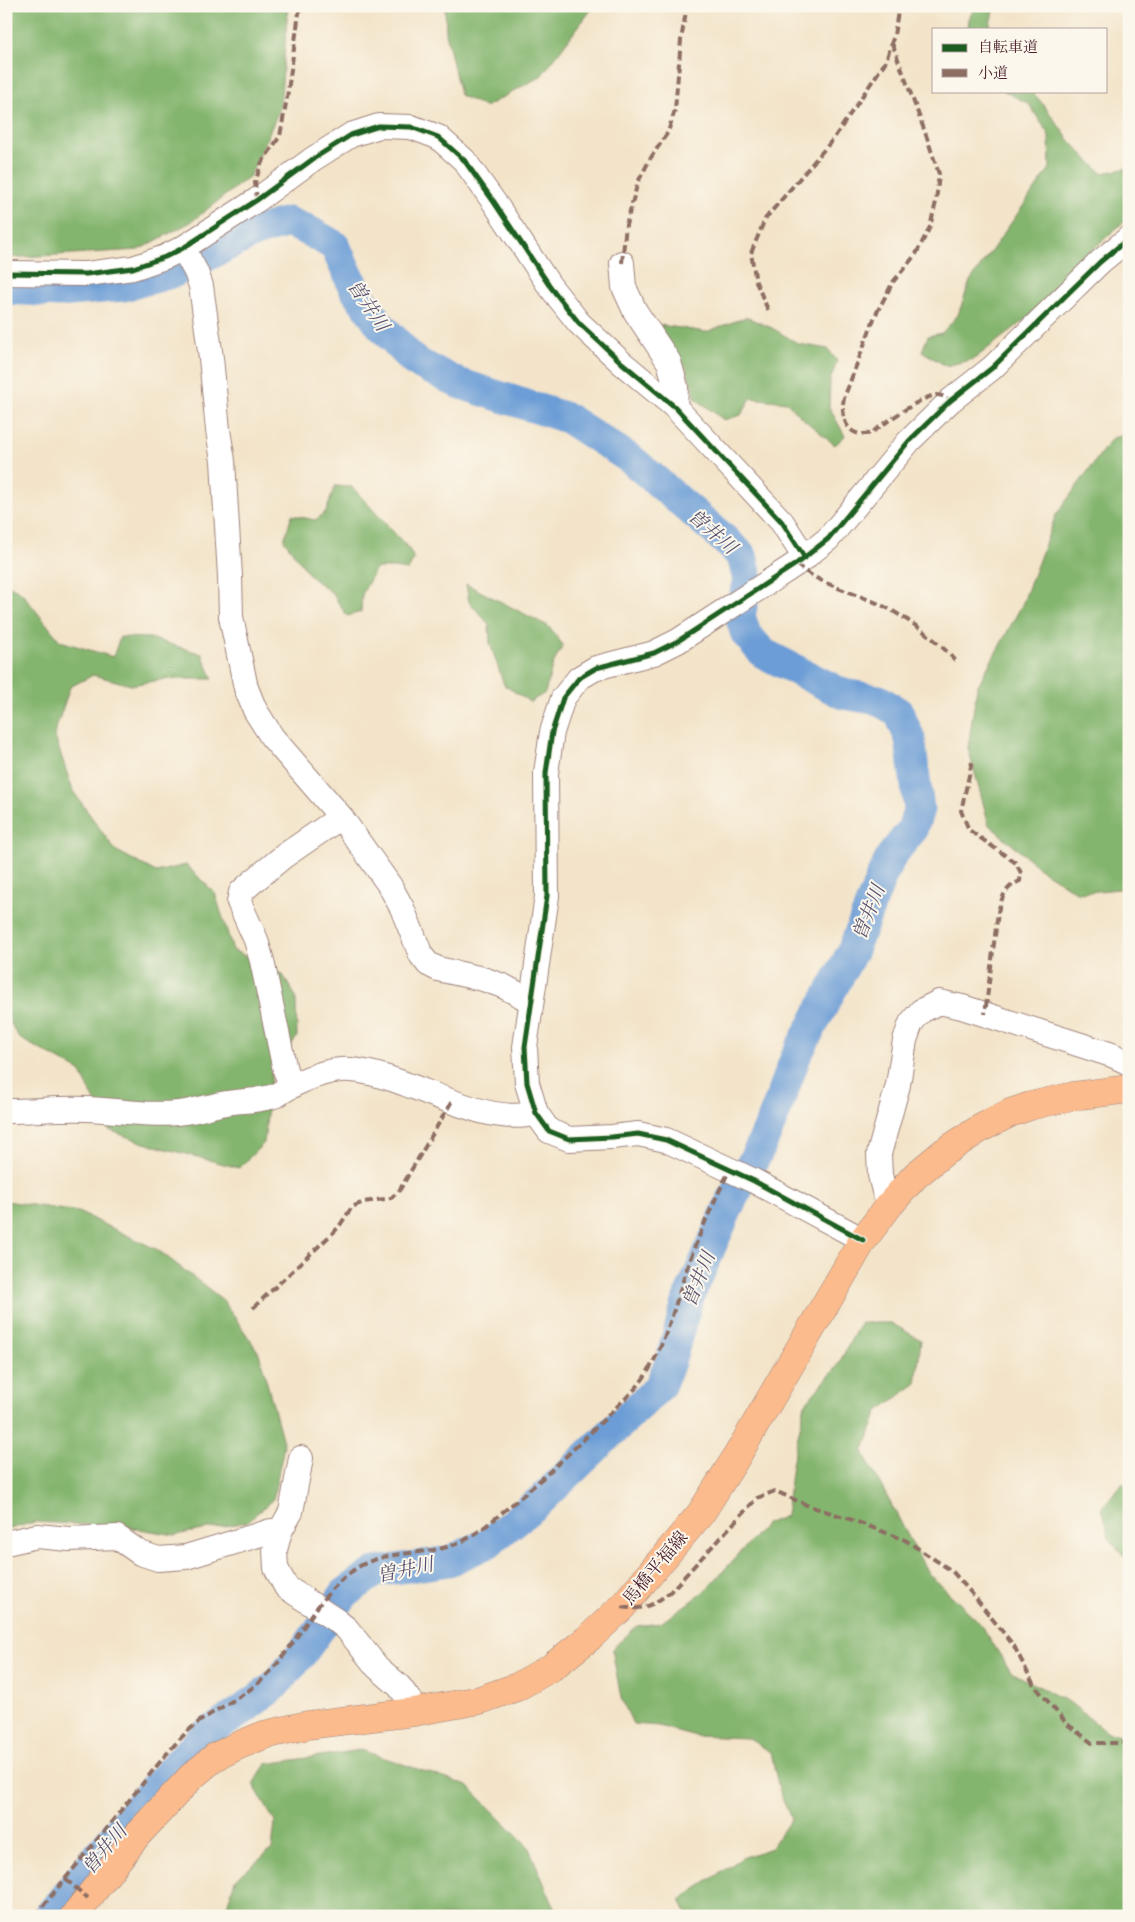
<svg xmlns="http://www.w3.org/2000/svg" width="1135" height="1922" font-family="'IM FELL Double Pica','Noto Serif JP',serif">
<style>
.forest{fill:#84b56e;stroke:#676a4c}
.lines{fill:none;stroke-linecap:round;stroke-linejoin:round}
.river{stroke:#6c9dd6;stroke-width:31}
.minor-casing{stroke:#9e827a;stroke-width:26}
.major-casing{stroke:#9e827a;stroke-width:29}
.minor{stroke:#fff;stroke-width:24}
.major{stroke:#fbbb8d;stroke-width:28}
.quiet{stroke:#8d6e63;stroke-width:4;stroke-dasharray:8 4;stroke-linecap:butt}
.cycleway-casing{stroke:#fbf7ec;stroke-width:8}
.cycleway{stroke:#1b5e20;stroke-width:5}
.labels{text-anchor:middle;stroke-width:4;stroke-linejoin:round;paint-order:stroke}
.street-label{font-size:18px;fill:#4a1f2b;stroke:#fbf7ec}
.water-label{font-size:19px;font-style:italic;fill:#58516f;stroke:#fbf7ec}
</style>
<rect width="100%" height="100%" fill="#fbf7ec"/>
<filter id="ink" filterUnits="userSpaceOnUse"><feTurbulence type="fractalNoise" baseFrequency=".02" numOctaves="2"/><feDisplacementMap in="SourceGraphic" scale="10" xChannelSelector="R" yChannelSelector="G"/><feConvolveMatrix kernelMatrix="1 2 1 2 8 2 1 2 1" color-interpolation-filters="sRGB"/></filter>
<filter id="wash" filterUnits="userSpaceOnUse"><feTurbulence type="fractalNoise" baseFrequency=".0096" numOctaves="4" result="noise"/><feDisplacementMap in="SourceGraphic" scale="20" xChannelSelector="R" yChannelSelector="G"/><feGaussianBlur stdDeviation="1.12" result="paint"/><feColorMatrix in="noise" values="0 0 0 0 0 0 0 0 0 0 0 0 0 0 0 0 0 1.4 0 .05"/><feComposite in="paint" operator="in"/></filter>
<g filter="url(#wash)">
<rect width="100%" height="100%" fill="#f3e4c9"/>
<g class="forest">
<polygon points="6,6 288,6 280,108 250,176 191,222 138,250 6,258"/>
<polygon points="445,6 594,6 541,76 485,107 460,95 446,33"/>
<polygon points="975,6 994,6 989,29 968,29 969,19"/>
<path d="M1004,91H1031C1043,103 1051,115 1061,129C1072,145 1087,159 1102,173L1129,168V217L1074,266L1031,315L974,359L946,366L922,351L928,336L942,333L958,315L970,281L1050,168L1049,135L1029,104Z"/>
<polygon points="746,317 772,328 799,344 828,349 837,361 830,381 829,407 845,436 835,445 802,418 787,402 751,398 741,415 724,420 696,399 686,368 667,342 660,325 706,332"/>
<polygon points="1129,434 1129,888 1078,893 1043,871 989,825 968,748 977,687 1022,605 1056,515 1112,438"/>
<polygon points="335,486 352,487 409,549 414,559 408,570 393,568 376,568 362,594 361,612 347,616 332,593 311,577 284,540 292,515 315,520 326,512"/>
<polygon points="6,584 21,592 60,641 113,657 120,637 150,638 202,654 213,679 165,679 131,685 93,675 70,687 54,734 73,791 115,850 156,872 186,865 215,893 233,950 283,975 296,997 297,1037 272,1070 264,1143 239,1168 144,1143 109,1130 80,1071 19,1038 6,1015"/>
<polygon points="466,584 548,626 563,645 553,664 545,693 530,702 504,685 490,643 489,624 469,602"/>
<polygon points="6,1201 78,1212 158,1250 223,1300 259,1353 284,1446 273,1499 247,1522 175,1535 127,1527 35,1522 6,1530"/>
<polygon points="860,1323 891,1323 921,1340 916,1384 878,1411 863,1452 928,1573 978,1621 1011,1672 1069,1702 1108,1733 1129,1736 1129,1916 688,1916 680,1900 742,1858 771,1848 791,1819 779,1789 771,1753 748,1738 696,1736 659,1726 633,1724 621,1698 612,1649 637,1626 661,1623 706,1590 766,1524 786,1516 792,1464 805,1404 837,1367"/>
<polygon points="1123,1483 1129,1488 1129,1562 1109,1538 1102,1507"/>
<polygon points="361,1750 468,1786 528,1846 558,1916 224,1916 235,1880 272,1849 275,1822 253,1784 266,1764"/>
</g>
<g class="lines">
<polyline class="river" points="6,289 59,292 124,286 175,272 257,231 288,222 309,231 335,246 355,290 381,326 414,361 458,383 567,418 632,460 716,532 742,556 748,580 740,616 746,634 763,653 843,694 879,700 899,713 910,739 919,809 912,830 892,855 882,875 852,952 796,1056 774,1116 759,1150 731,1201 688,1299 670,1362 660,1386 542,1499 488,1543 449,1561 375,1572 345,1593 301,1655 273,1687 240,1712 206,1734 179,1761 144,1799 49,1916"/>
</g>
</g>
<g filter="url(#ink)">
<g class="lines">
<g class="minor-casing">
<g id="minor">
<polyline points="183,248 196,272 201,286 211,358 218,430 223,461 230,576 231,617 246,688 255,710 272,737 341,817 390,886 402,908 421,955 428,964 438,969 483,979 503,986 531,1001"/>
<polyline points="622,263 624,287 635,311 669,362 676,387 675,407"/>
<polyline points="6,273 86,274 133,268 165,257 183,248 257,200 313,159 351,135 379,126 411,127 438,137 464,160 494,202 549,285 579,323 622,363 675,407 782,522 805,558"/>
<polyline points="292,1086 285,1070 262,961 256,940 239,902 241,892 250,884 284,856 341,817"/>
<path d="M6,1111C33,1111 59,1108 86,1109C121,1110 157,1118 191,1111C201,1109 211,1106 221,1104C239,1100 259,1102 277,1095C282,1092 287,1088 293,1085C310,1077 332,1068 351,1070C407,1074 483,1129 536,1113"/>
<polyline points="890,1204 885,1195 880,1175 879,1154 898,1085 905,1040 911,1023 921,1011 939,1002 962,1007 1112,1055 1129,1063"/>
<polyline points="863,1240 754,1181 666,1140 638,1134 612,1137 569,1139 549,1131 536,1113 527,1083 525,1047 547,896 546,773 552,732 563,698 579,678 596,668 654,653 678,641 796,564 828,539 909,441 950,401 992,368 1100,262 1129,238"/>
<polyline points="301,1458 291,1512 280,1531 275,1550 276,1568 286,1587 337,1621 347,1629 377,1667 399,1686 410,1701 414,1712"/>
<polyline points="6,1543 37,1536 69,1539 117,1537 140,1553 158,1559 186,1557 271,1531 280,1531"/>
</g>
</g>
<g class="major-casing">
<polyline id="major" points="74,1916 137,1835 191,1777 215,1757 237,1746 264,1735 308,1725 414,1712 480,1700 517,1687 552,1667 590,1637 622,1607 701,1513 734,1461 863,1240 890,1204 915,1176 944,1152 981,1128 1010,1113 1030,1106 1073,1096 1129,1089"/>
</g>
<use href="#minor" class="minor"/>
<use href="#major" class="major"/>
<g class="quiet">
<path d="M892,43L925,132L939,174L936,202L930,227L916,254L893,282L875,316L844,398C840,418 847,439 871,433C886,423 920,397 936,395C943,395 946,398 950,401"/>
<polyline points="257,200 255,183 261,164 280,136 287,98 300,6"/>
<polyline points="622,263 626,225 638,182 650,159 668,132 675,110 681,40 687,6"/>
<polyline points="768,310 756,282 751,253 765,219 834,138 886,61 894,35 899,6"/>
<path d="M796,564C822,587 859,593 889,609C914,623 937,640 956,661"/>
<path d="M972,762L961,811L969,830L1016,863L1021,873L1020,881C1005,887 1002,897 998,912L985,1014"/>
<polyline points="253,1308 338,1228 352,1207 364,1202 391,1198 399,1191 452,1101"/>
<path d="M622,1607C644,1611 653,1605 670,1592L757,1498L775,1491L809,1506L847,1518L905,1540L952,1571L974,1596L1014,1646L1034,1685L1067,1724L1092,1743H1129"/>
<path d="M65,1879C89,1850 112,1821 136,1792C153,1771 169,1749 189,1730C214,1708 245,1698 268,1674C298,1643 315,1599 351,1572C384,1546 429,1559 465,1540C483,1530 499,1515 515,1502C557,1467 596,1427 636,1388C663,1356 674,1308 687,1268C699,1234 714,1201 730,1169"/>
<polyline points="35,1916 65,1879 88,1898"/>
</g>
<g class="cycleway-casing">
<g id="cycleway">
<polyline points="6,273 86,274 133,268 165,257 183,248 257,200 313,159 351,135 379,126 411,127 438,137 464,160 494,202 549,285 579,323 622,363 675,407 782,522 805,558"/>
<polyline points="863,1240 754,1181 666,1140 638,1134 612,1137 569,1139 549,1131 536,1113 527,1083 525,1047 547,896 546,773 552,732 563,698 579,678 596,668 654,653 678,641 796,564 828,539 909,441 950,401 992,368 1100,262 1129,238"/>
</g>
</g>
<use href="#cycleway" class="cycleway"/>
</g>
</g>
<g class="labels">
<g class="street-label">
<text transform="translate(655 1568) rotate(-50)" y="6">馬橋平福線</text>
</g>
<g class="water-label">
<text transform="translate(369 305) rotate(56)" y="7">曽井川</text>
<text transform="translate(713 531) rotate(41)" y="7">曽井川</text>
<text transform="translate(868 912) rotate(-69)" y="7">曽井川</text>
<text transform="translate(698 1279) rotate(-68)" y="7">曽井川</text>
<text transform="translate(405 1569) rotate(-12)" y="7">曽井川</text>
<text transform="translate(104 1849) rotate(-50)" y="7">曽井川</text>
</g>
</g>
<rect width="1135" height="1922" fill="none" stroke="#fbf7ec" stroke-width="25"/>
<rect x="932" y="28" width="175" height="65" fill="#fbf7ec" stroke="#b4a19f"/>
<rect x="942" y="44" width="25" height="8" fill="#1b5e20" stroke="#b4a19f"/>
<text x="978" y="52" font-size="15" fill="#4a1f2b">自転車道</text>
<rect x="942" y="69" width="25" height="8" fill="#8d6e63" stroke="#b4a19f"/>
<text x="978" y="78" font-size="15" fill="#4a1f2b">小道</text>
</svg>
